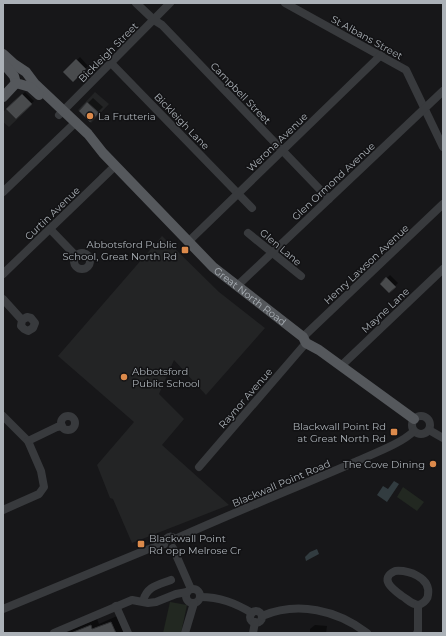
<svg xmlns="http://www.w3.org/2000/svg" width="446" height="636" font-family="Montserrat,sans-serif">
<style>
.built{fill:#232425}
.green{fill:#222821}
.water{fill:#323c40}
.shadow{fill:#0007}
.building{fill:#494b4d;stroke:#313234}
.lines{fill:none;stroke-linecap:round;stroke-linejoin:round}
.minor{stroke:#383a3d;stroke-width:8}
.major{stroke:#55585c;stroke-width:10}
.poi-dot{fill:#dc8a4b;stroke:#121214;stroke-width:1.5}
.labels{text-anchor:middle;stroke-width:3;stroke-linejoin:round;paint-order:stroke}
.street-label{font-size:10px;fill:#abb1b7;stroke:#121214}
.poi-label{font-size:10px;fill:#abb1b7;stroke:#121214;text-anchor:start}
</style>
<rect width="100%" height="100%" fill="#171719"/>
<g class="built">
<polygon points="95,92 109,104 91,123 78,110"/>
<polygon points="21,95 23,95 32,105 9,127 3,122 3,112"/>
<polygon points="162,236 219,292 265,328 206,395 174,360 159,394 184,419 162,445 229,505 132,543 113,499 110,498 97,465 134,422 58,356"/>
</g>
<g class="green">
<polygon points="403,487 424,502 417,511 397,497"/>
<polygon points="170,602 187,605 181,633 163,633"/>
</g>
<g class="water">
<polygon points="394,481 399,484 387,502 377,495 383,486 388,489"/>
<polygon points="317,549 319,554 306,561 305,557 310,552"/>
</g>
<g class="shadow">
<polygon points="80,57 88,66 73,81 65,72"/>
<polygon points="25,92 34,101 16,118 7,109"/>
<polygon points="93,98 103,107 90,120 80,111"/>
<polygon points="390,275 398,283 389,292 381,284"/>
<polygon points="117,616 124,633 64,633 97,619 99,624"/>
<polygon points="315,625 327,626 326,633 310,633 310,629"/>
</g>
<g class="building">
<polygon points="76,59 86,69 73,82 63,72"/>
<polygon points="22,94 32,104 16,119 6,109"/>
<polygon points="87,102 99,113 90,122 79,111"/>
<polygon points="386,277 396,287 389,293 380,284"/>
<polygon points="111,622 116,633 71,633 91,625 92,629"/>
</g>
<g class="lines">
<g class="minor">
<polyline points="136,3 154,20 162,25 329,199"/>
<polyline points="285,3 406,70 443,147"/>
<polyline points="111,63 252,208"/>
<polyline points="59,115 170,3"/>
<polyline points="3,192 76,122"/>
<polyline points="50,229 76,256"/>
<polyline points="248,233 301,276"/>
<polyline points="188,242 381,55"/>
<circle cx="82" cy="261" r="8"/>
<polyline points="3,274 115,166"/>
<polyline points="237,286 443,91"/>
<polyline points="3,299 22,320 21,326 24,329 28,331 33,328 35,323 31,318 27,317 22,320"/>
<polyline points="303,337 443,204"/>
<polyline points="341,366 443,269"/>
<circle cx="421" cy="425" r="9"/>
<polyline points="3,416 28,441 41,471 44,487 39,494 3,510"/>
<circle cx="68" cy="423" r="7"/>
<polyline points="429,430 443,438"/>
<polyline points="28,441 57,427 62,426"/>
<polyline points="199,467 306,343"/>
<path d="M175,539C235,512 295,488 355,462C372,454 401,444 414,431"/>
<path d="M164,544L166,539C169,536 172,536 175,539"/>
<polyline points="173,548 191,589"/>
<path d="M395,571C408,570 431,577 428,595C428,598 425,602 421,604C419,605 417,605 415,604C410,603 406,598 402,596C394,590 378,579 395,571Z"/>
<circle cx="193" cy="596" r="7"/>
<path d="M200,597C220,597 235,603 252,613"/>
<path d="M143,601C147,586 158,585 171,580"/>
<polyline points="116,606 128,633"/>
<polyline points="3,609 146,550 164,544"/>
<circle cx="256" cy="617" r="6"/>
<path d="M262,616C298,601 337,610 367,633"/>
<polyline points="54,633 132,600 148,603 156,602 176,594 187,592"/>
<polyline points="185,633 194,603"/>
<polyline points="253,633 255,622"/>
<polyline points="417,633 418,631 418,605"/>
</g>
<g class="major">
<path id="s1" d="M3,54L14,64L26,72L35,84L88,134L103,153L213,267L303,337L306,343L319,350L414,419"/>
<polyline points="3,63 14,76 16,83 30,87 39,95"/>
<polyline points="3,97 16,83"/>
</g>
</g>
<g class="poi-dot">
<circle cx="90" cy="116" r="4"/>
<rect x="181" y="246" width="8" height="8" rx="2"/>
<circle cx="124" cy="377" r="4"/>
<rect x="390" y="428" width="8" height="8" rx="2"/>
<circle cx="433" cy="464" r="4"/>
<rect x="137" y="540" width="8" height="8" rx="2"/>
</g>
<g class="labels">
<g class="street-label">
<text transform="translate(367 37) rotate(29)" y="4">St Albans Street</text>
<text transform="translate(108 52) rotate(-45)" y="4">Bickleigh Street</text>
<text transform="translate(241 93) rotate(46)" y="4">Campbell Street</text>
<text transform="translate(182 121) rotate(46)" y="4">Bickleigh Lane</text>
<text transform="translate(277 142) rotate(-44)" y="4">Werona Avenue</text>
<text transform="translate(333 181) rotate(-43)" y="4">Glen Ormond Avenue</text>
<text transform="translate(52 213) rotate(-44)" y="4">Curtin Avenue</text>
<text transform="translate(281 247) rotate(40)" y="4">Glen Lane</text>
<text transform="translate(366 264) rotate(-43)" y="4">Henry Lawson Avenue</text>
<text dy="4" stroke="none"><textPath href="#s1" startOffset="347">Great North Road</textPath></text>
<text transform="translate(385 310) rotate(-43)" y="4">Mayne Lane</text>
<text transform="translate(245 398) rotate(-49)" y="4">Raynor Avenue</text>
<text transform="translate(281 483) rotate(-23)" y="4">Blackwall Point Road</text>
</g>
<g class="poi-label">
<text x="98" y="120">La Frutteria</text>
<text x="177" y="248" text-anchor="end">Abbotsford Public<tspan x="177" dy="12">School, Great North Rd</tspan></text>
<text x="132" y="375">Abbotsford<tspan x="132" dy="12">Public School</tspan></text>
<text x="386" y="430" text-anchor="end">Blackwall Point Rd<tspan x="386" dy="12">at Great North Rd</tspan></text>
<text x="425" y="468" text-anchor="end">The Cove Dining</text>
<text x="149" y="542">Blackwall Point<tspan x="149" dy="12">Rd opp Melrose Cr</tspan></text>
</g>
</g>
<rect width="446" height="636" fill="none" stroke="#abb1b7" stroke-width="8"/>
</svg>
